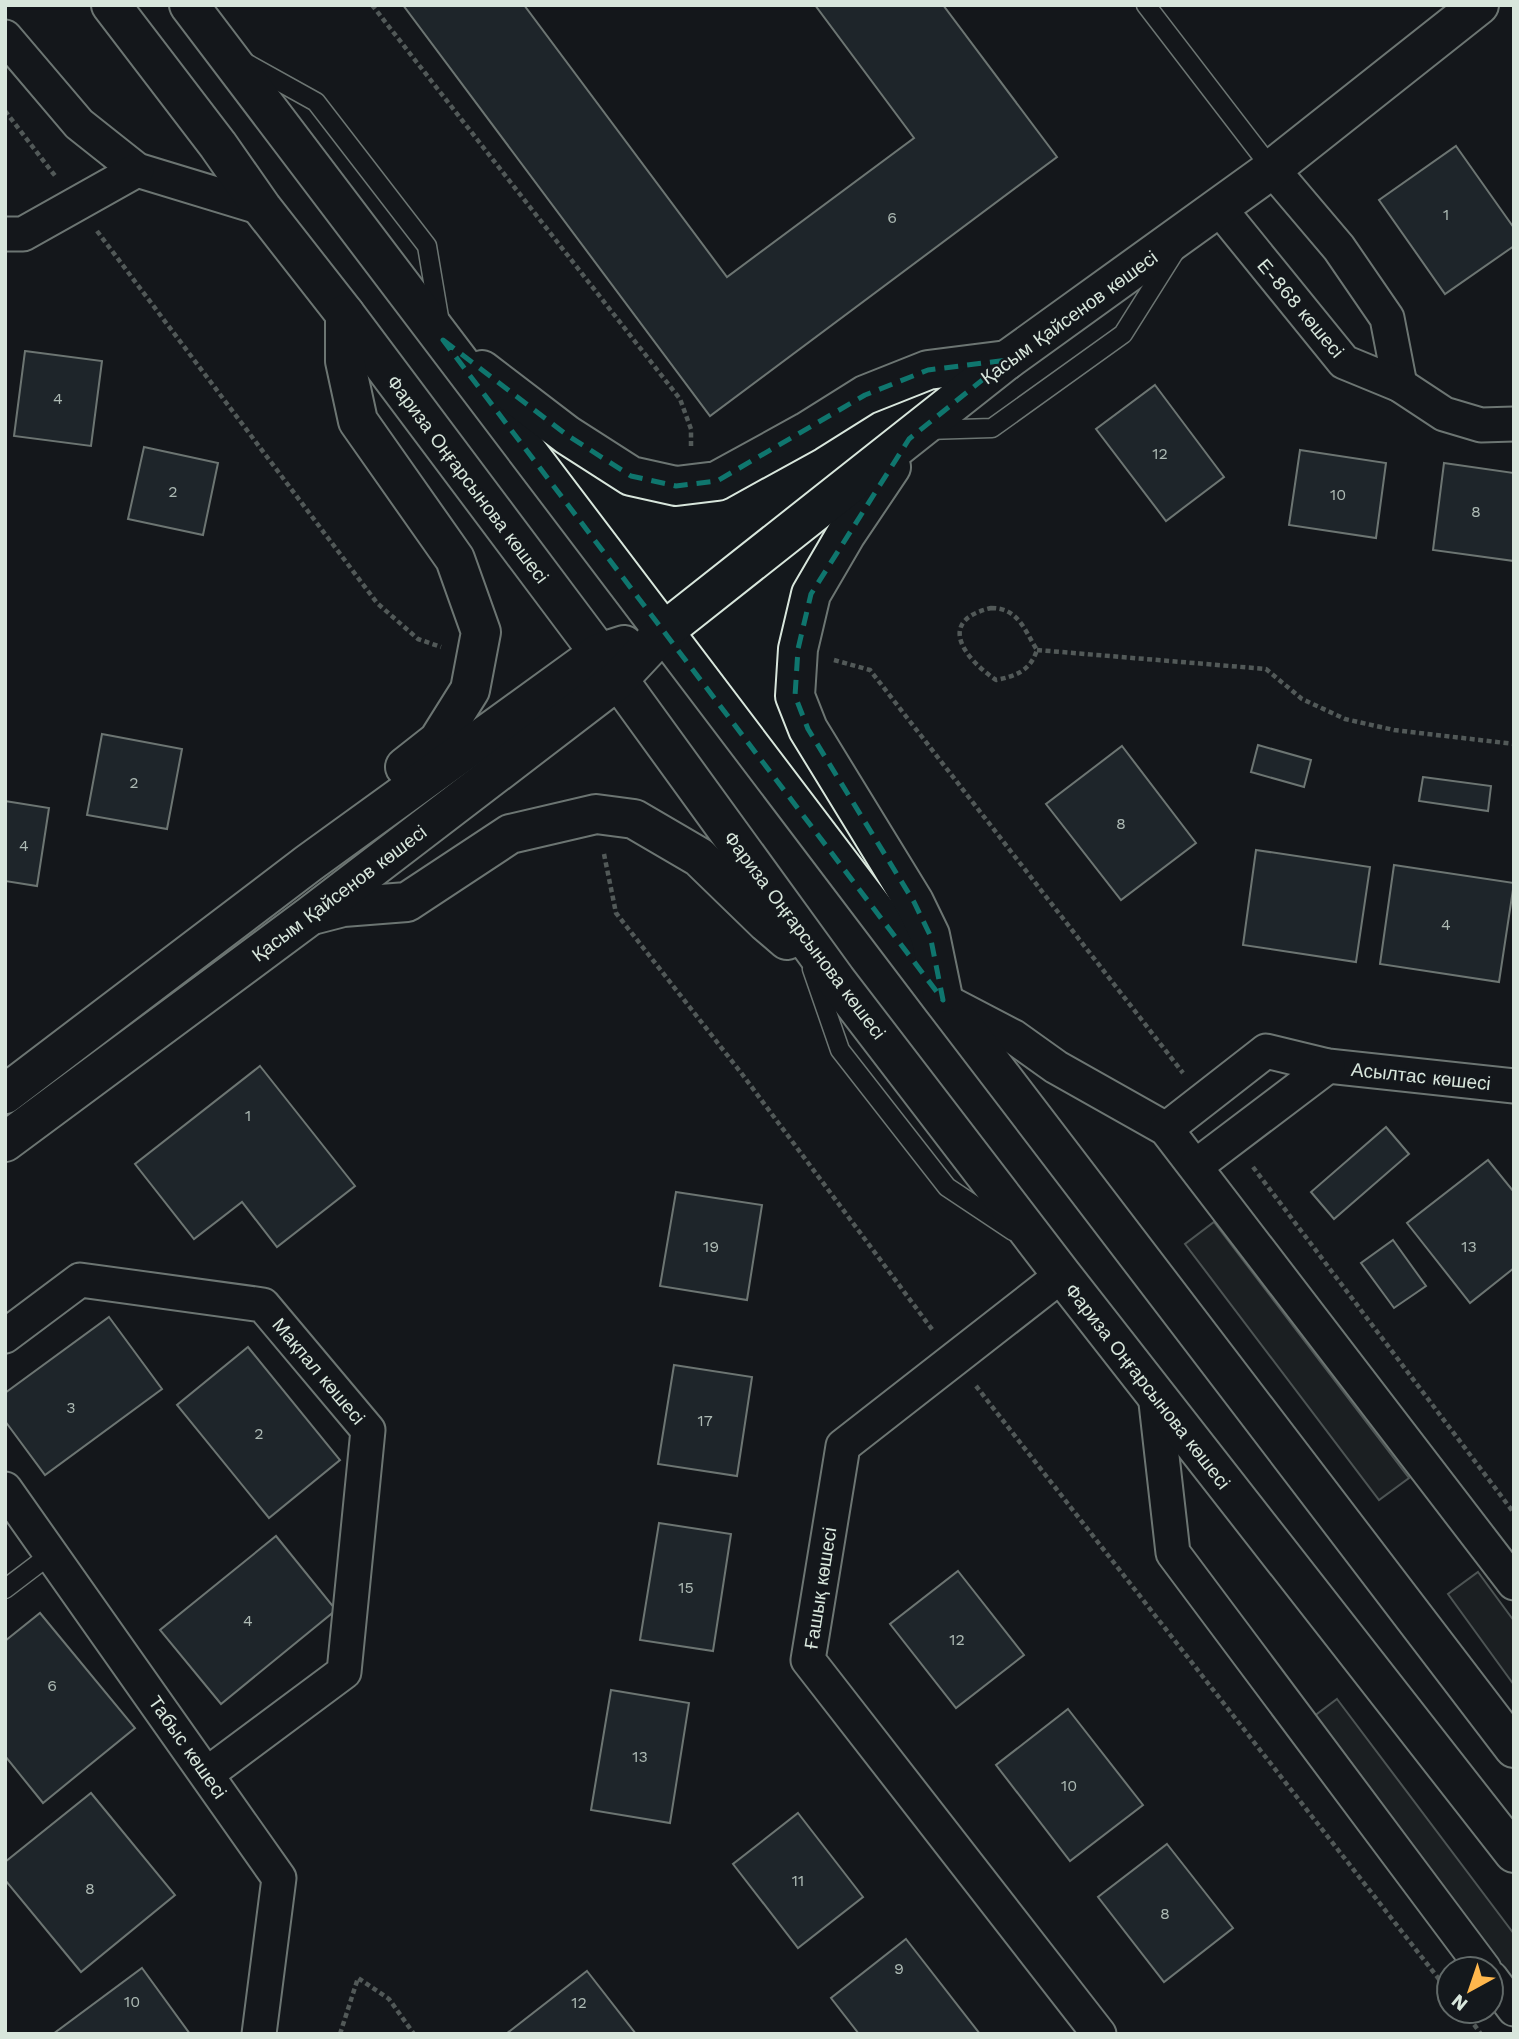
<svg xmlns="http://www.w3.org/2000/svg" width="1519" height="2039" font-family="'Work Sans',sans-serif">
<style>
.parking{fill:#24282b;stroke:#939e99;stroke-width:2}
.building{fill:#2c363c;stroke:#d8e6dc;stroke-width:2}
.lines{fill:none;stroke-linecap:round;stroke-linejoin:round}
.service-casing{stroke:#d8e6dc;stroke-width:21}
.minor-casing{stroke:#d8e6dc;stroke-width:37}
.tertiary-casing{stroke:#d8e6dc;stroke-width:42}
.path{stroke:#9da8a2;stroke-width:4.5;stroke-dasharray:5 3.5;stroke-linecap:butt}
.service{stroke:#14181c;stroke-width:18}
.minor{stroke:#14181c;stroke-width:33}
.tertiary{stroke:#14181c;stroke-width:38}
.marked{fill:none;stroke:#0f766e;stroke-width:5;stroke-dasharray:14 9;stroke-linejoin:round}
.labels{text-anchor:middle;stroke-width:5;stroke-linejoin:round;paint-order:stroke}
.number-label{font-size:16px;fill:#adbab4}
.street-label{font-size:19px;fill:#d8e6dc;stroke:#14181c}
</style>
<rect width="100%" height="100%" fill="#14181c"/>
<g class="parking">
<polygon points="1214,1222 1409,1478 1379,1500 1185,1244"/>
<polygon points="1478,1572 1514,1621 1514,1685 1448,1594"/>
<polygon points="1337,1699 1514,1934 1514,1984 1313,1717"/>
</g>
<g class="building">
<polygon points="403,5 524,5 727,277 914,138 815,5 943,5 1057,157 710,416"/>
<polygon points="1456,146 1514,228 1514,246 1445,294 1379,200"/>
<polygon points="25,351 102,361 91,446 14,436"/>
<polygon points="1155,385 1224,477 1166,521 1096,429"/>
<polygon points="144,447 218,463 203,535 128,519"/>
<polygon points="1300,450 1386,463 1376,538 1289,525"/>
<polygon points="1444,463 1514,473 1514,561 1433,550"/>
<polygon points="102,734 182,749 167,829 87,815"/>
<polygon points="1258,745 1311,760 1304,787 1251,772"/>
<polygon points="1122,746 1196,843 1121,900 1046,804"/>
<polygon points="1423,777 1491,786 1488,811 1419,801"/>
<polygon points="5,801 49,808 37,886 5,881"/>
<polygon points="1256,850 1370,867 1356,962 1243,945"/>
<polygon points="1394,865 1514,883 1499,982 1380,964"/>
<polygon points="260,1066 355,1186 277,1247 242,1202 194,1239 135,1164"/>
<polygon points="1386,1127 1409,1154 1334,1219 1311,1192"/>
<polygon points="1488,1160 1514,1192 1514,1268 1470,1303 1407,1223"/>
<polygon points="676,1192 762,1205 747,1300 660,1286"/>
<polygon points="1393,1240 1426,1286 1394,1308 1361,1263"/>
<polygon points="109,1317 162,1389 45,1475 5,1421 5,1393"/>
<polygon points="248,1347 340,1460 269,1518 177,1405"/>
<polygon points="674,1365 752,1377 737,1476 658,1464"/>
<polygon points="659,1523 731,1534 713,1651 640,1640"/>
<polygon points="276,1536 336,1610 221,1704 160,1630"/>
<polygon points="958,1571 1024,1655 956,1708 890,1624"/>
<polygon points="40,1613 135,1728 43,1803 5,1756 5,1641"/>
<polygon points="611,1690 689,1703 670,1823 591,1810"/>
<polygon points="1068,1709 1143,1805 1070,1861 996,1765"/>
<polygon points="91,1793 175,1895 81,1972 5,1880 5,1862"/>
<polygon points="798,1813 863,1897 798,1948 733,1864"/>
<polygon points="1167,1844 1233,1928 1164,1982 1098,1897"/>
<polygon points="906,1939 980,2034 859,2034 831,1998"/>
<polygon points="142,1968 190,2034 53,2034"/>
<polygon points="587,1971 636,2034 506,2034"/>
</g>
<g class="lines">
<g class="service-casing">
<g id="service">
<polyline points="1146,5 1272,169"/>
<polyline points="246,63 316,102 427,246 440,323"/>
<polyline points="927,430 992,428 1123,334 1174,253"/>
<polyline points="812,969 840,1050 947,1187 1013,1231"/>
<polyline points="5,1589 51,1554"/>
</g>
</g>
<g class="minor-casing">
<g id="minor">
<polyline points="5,37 79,124 137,170 262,208"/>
<polyline points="1272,169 1339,248 1387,318 1400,385"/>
<polyline points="1219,208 1344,362 1400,385 1444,414 1481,425 1514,424"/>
<polyline points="5,234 23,234 137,170"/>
<polyline points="943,1000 1014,1037 1056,1067 1166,1129 1514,1583"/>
<polyline points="1166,1129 1266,1051 1328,1066 1514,1086"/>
<polyline points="1196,1166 1328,1066"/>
<polyline points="1062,1275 843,1446 808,1660 1099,2034"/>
<polyline points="5,1336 80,1280 263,1305 368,1430 344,1672 207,1774"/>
<polyline points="1155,1394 1173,1553 1484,1969"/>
<polyline points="5,1489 279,1878 259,2034"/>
<polyline points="1491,1978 1514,2009"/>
</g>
</g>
<g class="tertiary-casing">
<g id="tertiary">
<polyline points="111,5 218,145 262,208 345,314 599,653 836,980 1062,1275 1514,1853"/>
<polyline points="189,5 943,1000 1514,1748"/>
<polyline points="345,314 345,361 358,421 455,559 481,632 470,690 438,741 405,767"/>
<polyline points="482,370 567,435 631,476 676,486 717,481 806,432 865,395 928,370 1007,360"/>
<polyline points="891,467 846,534 811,594 798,649 795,696 808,729 914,902 930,935 942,993"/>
<polyline points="316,914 343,907 407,902 510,834 596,814 634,819 699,857 766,922 787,940"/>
<polyline points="5,1094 309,863 599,653 624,645"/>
<polyline points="5,1142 311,915 618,680 663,632 1007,360 1272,169 1479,5"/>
</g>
</g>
<g class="path">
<polyline points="372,5 680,399 691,429 691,446"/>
<polyline points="5,111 56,177"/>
<polyline points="97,231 377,603 418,639 441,647"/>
<path d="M991,608C1018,608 1024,629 1037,650C1030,671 1016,676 996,680C965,659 935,621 991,608Z"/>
<polyline points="1037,650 1266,669 1302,699 1345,719 1394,730 1514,744"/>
<polyline points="834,660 870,670 1183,1073"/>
<polyline points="604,854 616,913 742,1074 934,1332"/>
<polyline points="1253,1167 1514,1513"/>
<polyline points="976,1386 1449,1992"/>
<polyline points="1464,2011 1481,2034"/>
<polyline points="340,2034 358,1978 389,1999 414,2034"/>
</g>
<use href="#service" class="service"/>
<use href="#minor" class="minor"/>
<use href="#tertiary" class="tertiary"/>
</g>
<path d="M0 0H1519V2039H0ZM443,340L567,435L631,476L676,486L717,481L865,395L928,370L1007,360L909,439L811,594L798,649L795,696L808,729L914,902L930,935L943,1000Z" fill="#14181c" fill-opacity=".55" fill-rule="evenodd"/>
<path class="marked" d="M443,340L567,435L631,476L676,486L717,481L865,395L928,370L1007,360L909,439L811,594L798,649L795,696L808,729L914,902L930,935L943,1000Z"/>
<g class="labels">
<g class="number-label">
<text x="1446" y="220">1</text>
<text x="892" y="223">6</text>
<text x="58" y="404">4</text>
<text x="1160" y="459">12</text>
<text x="173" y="497">2</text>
<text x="1338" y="500">10</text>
<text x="1476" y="517">8</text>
<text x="134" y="788">2</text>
<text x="1121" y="829">8</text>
<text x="24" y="851">4</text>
<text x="1446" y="930">4</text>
<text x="248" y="1121">1</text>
<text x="711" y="1252">19</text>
<text x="1469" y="1252">13</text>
<text x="71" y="1413">3</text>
<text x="705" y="1426">17</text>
<text x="259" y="1439">2</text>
<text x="686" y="1593">15</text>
<text x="248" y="1626">4</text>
<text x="957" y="1645">12</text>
<text x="52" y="1691">6</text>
<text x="640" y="1762">13</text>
<text x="1069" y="1791">10</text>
<text x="798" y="1886">11</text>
<text x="90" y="1894">8</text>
<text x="1165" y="1919">8</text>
<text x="899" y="1974">9</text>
<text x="132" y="2007">10</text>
<text x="579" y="2008">12</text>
</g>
<g class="street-label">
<text transform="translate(1301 308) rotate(50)" y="7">Е-868 көшесі</text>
<text transform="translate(1069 317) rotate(-36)" y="7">Қасым Қайсенов көшесі</text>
<text transform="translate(468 479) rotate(53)" y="7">Фариза Оңғарсынова көшесі</text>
<text transform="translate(339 893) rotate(-37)" y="7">Қасым Қайсенов көшесі</text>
<text transform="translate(805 935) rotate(53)" y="7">Фариза Оңғарсынова көшесі</text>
<text transform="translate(1421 1076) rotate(6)" y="7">Асылтас көшесі</text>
<text transform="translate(319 1371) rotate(50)" y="7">Мақпал көшесі</text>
<text transform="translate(1148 1386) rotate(52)" y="7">Фариза Оңғарсынова көшесі</text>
<text transform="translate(820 1588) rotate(-81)" y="7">Ғашық көшесі</text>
<text transform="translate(188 1747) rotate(55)" y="7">Табыс көшесі</text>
</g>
</g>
<rect width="1519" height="2039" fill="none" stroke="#d8e6dc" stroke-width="14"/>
<g transform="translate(1470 1990) rotate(220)"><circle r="33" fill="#14181c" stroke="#626a69" stroke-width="2"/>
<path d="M0-5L12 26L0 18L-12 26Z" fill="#ffb74d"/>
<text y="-10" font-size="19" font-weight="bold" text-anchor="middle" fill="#d8e6dc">N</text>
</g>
</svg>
